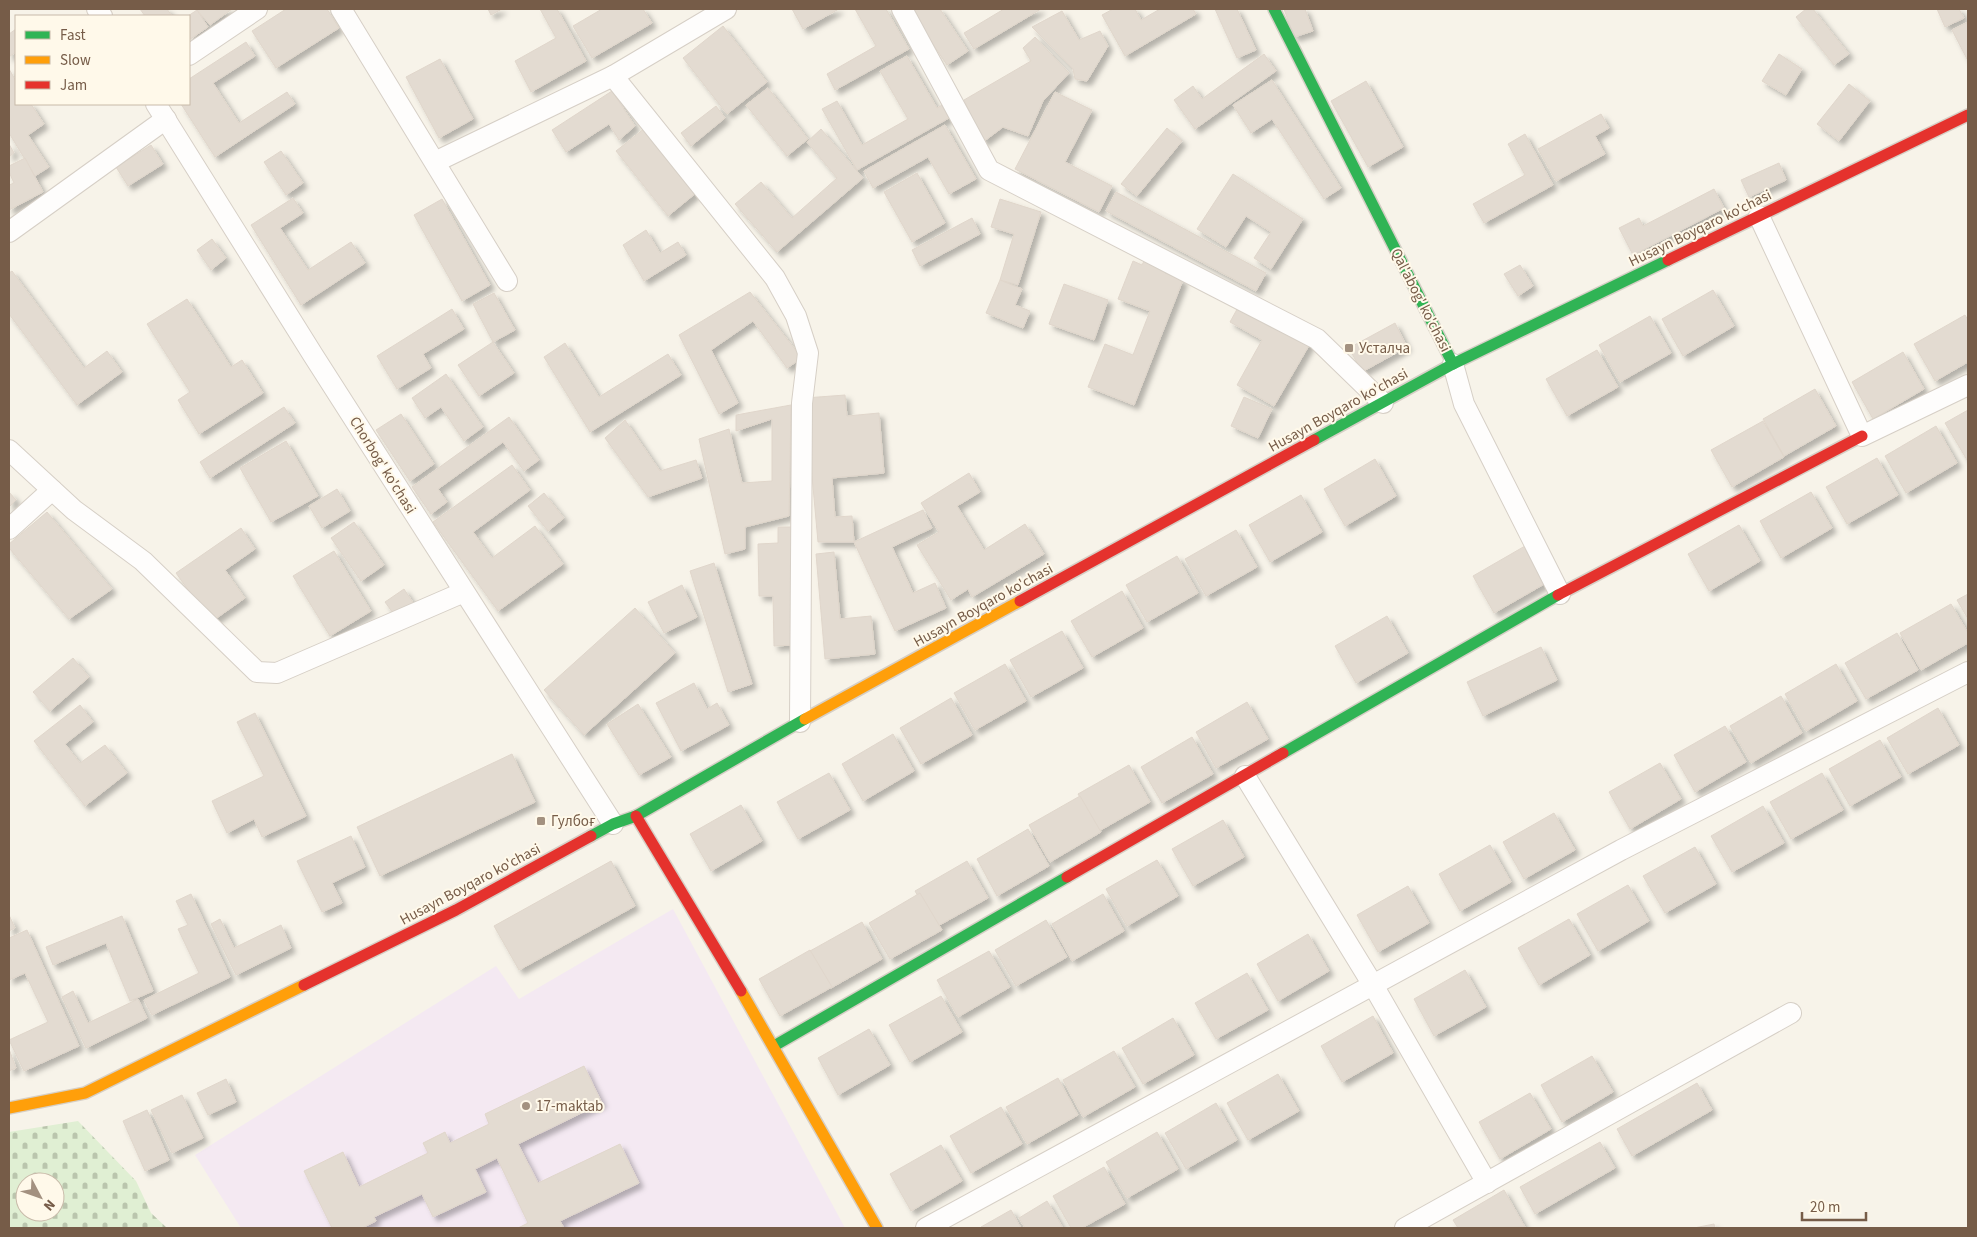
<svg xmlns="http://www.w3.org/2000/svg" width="1977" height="1237" font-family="'Source Sans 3',sans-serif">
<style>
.education{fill:#f4e9f2}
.cemetery{fill:url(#cemetery-stones);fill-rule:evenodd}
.building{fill:#e3dbd1;stroke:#e0d6cb;filter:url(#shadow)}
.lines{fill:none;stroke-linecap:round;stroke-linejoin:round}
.street-casing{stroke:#d6cfc6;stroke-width:22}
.fast-casing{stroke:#d6cfc6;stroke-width:14}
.slow-casing{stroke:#d6cfc6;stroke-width:14}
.jam-casing{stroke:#d6cfc6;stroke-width:14}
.street{stroke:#fefdfc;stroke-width:20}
.fast{stroke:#30b455;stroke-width:11}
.slow{stroke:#ff9f0a;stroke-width:11}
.jam{stroke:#e5322d;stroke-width:11}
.poi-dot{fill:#a39180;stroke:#fff9ea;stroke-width:2}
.labels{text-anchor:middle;stroke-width:4;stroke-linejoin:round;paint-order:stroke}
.street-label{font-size:15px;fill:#765c48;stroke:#fff9ea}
.poi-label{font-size:15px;fill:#765c48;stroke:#fff9ea;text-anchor:start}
</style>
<defs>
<pattern id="cemetery-stones" width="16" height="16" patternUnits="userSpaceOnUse" patternTransform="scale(1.25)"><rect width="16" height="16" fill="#e0efd3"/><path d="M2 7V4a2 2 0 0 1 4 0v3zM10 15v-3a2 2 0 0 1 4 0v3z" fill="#bac5ad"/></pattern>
<filter id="shadow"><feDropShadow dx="4.5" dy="4.5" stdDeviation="2.5" flood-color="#0004"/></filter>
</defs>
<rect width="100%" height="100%" fill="#f7f3e9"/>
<polygon class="education" points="673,909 845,1228 241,1228 195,1155 496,966 519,999"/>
<path class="cemetery" d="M78,1121L136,1181L151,1213L167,1228H9V1132ZM25,1182H55V1212H25Z"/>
<g class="building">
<polygon points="140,9 167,9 172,16 145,16"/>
<polygon points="196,9 232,9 210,25"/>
<polygon points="286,9 327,9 339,28 276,68 252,31"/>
<polygon points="488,9 502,9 491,15"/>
<polygon points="540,9 557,9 586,61 531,92 515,61 556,38"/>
<polygon points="602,9 643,9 652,23 592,58 573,26"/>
<polygon points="792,9 839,9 803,29"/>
<polygon points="855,9 886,9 909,49 835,90 827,74 876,46"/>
<polygon points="909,9 940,9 968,51 947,65"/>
<polygon points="1004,9 1041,9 974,49 964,33"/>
<polygon points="1113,9 1135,9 1141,20 1160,9 1193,9 1196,14 1125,56 1102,15"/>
<polygon points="1215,9 1237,9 1256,50 1237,58"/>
<polygon points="1284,9 1305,9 1313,31 1294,37"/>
<polygon points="1806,9 1813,9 1849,54 1834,65 1796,17"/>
<polygon points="1937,9 1959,9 1964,18 1945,27"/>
<polygon points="197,10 208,27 189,40 188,16"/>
<polygon points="1062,11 1079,40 1100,31 1108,46 1087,81 1075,79 1073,69 1032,27"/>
<polygon points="1968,22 1968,61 1952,30"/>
<polygon points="723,26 767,82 727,114 683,58"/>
<polygon points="16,29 16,52 9,57 9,34"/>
<polygon points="1035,37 1069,73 1043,101 1028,136 1003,127 983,142 964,100 1031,61 1023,48"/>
<polygon points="246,42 255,56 213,83 239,123 287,92 295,104 215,157 181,104 189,104 189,79"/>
<polygon points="1264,54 1276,71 1195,129 1174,100 1193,86 1202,99"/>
<polygon points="1779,54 1802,69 1786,95 1762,81"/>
<polygon points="907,56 937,108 942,105 949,118 857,170 822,109 837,101 862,145 908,119 880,71"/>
<polygon points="440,59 473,119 439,138 406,77"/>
<polygon points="9,69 16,81 16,104 31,104 44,124 28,135 49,167 35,176 9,133"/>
<polygon points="1272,80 1341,188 1324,199 1272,119 1251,133 1233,105"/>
<polygon points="1366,81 1403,147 1368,167 1331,101"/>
<polygon points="1849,84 1870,101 1839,141 1817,124"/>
<polygon points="768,88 808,139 787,156 746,105"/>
<polygon points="612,91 635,126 619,140 609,124 566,152 552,130"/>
<polygon points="1055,92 1092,110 1065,162 1112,186 1099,212 1015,169"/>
<polygon points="716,106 725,118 691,146 681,133"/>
<polygon points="1601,114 1609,128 1595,136 1605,154 1556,181 1538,149"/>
<polygon points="945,125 976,179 949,194 928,157 873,188 864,171"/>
<polygon points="645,128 696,193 668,216 616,151"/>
<polygon points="1167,128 1182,141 1137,196 1121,184"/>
<polygon points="821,129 863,178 777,252 735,204 761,182 792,218 837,178 807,142"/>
<polygon points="1525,134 1553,185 1484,223 1473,204 1525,175 1508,144"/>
<polygon points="9,144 14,153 9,157"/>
<polygon points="151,145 163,164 128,186 116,167"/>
<polygon points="281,151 303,183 286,195 264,162"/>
<polygon points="25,158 43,192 9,210 9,185 14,183 9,172 9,166"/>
<polygon points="1779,163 1786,180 1749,197 1741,180"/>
<polygon points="917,173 945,223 912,242 884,192"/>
<polygon points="1233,174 1303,219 1271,269 1254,258 1271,232 1246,216 1226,247 1197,229"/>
<polygon points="1714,189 1724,208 1633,255 1619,228 1639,218 1643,226"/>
<polygon points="1116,192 1266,273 1256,291 1106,211"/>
<polygon points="293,198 303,213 280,228 308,270 351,242 365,263 301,305 251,225"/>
<polygon points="442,199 490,285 462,301 414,215"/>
<polygon points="1000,199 1041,212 1018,285 1000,280 1014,234 991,227"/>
<polygon points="972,218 980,234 920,266 912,250"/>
<polygon points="646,230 660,253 678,242 686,255 644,281 623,245"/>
<polygon points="212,239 226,258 211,270 197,250"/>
<polygon points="1146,257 1168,266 1165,273 1183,280 1134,405 1088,387 1105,344 1133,355 1150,311 1118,299 1133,261 1142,265"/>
<polygon points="1520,265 1533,286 1518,296 1504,274"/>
<polygon points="12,271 84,368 107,351 122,372 77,405 9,314 9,273"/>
<polygon points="1000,280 1022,289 1015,305 1030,311 1023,328 986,313"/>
<polygon points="1064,284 1108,300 1094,340 1049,324"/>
<polygon points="1713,290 1734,326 1683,356 1662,319"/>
<polygon points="750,292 802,358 787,368 753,321 711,350 738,403 719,414 679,335"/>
<polygon points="494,293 515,330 493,342 473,304"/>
<polygon points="187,299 231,367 242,360 263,393 199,434 178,400 190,392 147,324"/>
<polygon points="1241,302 1311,342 1274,406 1237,385 1262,340 1230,322"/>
<polygon points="452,309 464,329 423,354 431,368 397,389 377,356"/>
<polygon points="1965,315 1968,320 1968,362 1935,381 1914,344"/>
<polygon points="1650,316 1671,353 1620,382 1599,345"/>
<polygon points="1395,323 1407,347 1362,372 1349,348"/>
<polygon points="493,342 514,373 479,396 458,365"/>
<polygon points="565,343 599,397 668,354 681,375 590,432 544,357"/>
<polygon points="1597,350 1618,387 1567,416 1546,379"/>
<polygon points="1903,352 1924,389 1873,419 1852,382"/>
<polygon points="446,374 483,427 464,441 441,407 425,418 412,398"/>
<polygon points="1815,389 1836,426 1784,456 1763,419"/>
<polygon points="845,395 847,416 879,413 884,473 832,478 835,517 852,516 854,542 818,542 805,398"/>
<polygon points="1244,397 1272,409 1258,438 1231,426"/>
<polygon points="791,405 789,516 745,527 745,549 725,554 699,439 729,429 742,483 772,481 772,419 736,431 736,415"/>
<polygon points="284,407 295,423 210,478 200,462"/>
<polygon points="1968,410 1968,459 1967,460 1945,423"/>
<polygon points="401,414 434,464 410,481 376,430"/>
<polygon points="509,417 539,460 524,471 503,442 438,489 447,502 431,514 412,487"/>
<polygon points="625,420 660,471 696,460 702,478 648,497 605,438"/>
<polygon points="1763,421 1784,457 1732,487 1711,450"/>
<polygon points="1936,426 1957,463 1906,493 1885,456"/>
<polygon points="286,441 318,496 271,522 240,468"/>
<polygon points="1877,458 1898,495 1847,524 1826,487"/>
<polygon points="1375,459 1396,496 1345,526 1324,489"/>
<polygon points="512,465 530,490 473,532 492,558 535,526 563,564 498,611 433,522"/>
<polygon points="969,473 980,492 957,506 984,550 1025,524 1044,554 972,597 968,589 951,600 917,545 939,532 921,503"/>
<polygon points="337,489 350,511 322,528 309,506"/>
<polygon points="9,492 16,500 9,507"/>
<polygon points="1811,492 1832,528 1781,558 1760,521"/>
<polygon points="544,493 564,518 548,531 528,506"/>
<polygon points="1301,495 1322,532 1270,562 1249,525"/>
<polygon points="923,510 932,528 892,547 913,593 935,583 946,608 895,631 854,542"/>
<polygon points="47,512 112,589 69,619 9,548 9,544"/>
<polygon points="354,522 384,565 361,581 331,538"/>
<polygon points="1739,525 1760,561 1709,591 1688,554"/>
<polygon points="778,527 793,527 795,645 774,646 773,596 759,596 758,544 778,543"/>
<polygon points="241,528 255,549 225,570 245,598 211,622 176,573"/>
<polygon points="1236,530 1257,567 1206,596 1185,559"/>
<polygon points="1525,546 1546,583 1494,613 1473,576"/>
<polygon points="334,551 371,611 330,636 293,576"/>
<polygon points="834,552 840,619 871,616 875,654 825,659 816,554"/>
<polygon points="1177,556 1198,593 1147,622 1126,585"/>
<polygon points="714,563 752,684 728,692 690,571"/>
<polygon points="682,585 697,617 664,633 648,602"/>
<polygon points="404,589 414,604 395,616 385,602"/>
<polygon points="1122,591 1143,628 1092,657 1071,621"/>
<polygon points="1968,594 1968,619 1957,600"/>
<polygon points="1951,604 1968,633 1968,643 1921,670 1900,633"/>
<polygon points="635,608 675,653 584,735 544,690"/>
<polygon points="1387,616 1408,653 1356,683 1335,646"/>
<polygon points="1062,631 1083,668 1031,697 1010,660"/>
<polygon points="1897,633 1918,670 1866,699 1845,663"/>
<polygon points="1541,647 1557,680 1483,716 1467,682"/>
<polygon points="73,658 89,677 50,711 33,692"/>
<polygon points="1005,664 1026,701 975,730 954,693"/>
<polygon points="1836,664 1857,701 1806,731 1785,694"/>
<polygon points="694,683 707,709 717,703 729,725 681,751 656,703"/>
<polygon points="1781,696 1802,733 1751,763 1730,726"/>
<polygon points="951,698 972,735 921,764 900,728"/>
<polygon points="1247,702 1268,739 1216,768 1196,732"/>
<polygon points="638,704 671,757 639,775 607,724"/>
<polygon points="80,705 93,722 65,744 80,763 105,745 127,773 85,806 34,741"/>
<polygon points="1938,708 1959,745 1908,774 1887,738"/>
<polygon points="255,713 306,816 262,837 254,819 227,833 212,801 264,776 237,722"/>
<polygon points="1725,726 1746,762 1695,792 1674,755"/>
<polygon points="893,734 914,771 863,801 842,764"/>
<polygon points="1192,737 1213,774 1162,803 1141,767"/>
<polygon points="1880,740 1901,777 1850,806 1829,769"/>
<polygon points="512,754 535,802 380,876 357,827"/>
<polygon points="1660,763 1681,799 1630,829 1609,792"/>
<polygon points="1129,765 1150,802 1099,831 1078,794"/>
<polygon points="829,773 850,810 798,839 777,802"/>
<polygon points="1822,773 1843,810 1791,839 1770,802"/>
<polygon points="1080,796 1101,832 1050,862 1029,825"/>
<polygon points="741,805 762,841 711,871 690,834"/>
<polygon points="1763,806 1784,843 1732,872 1711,836"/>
<polygon points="1554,813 1575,850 1524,879 1503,842"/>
<polygon points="1223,820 1244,857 1193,886 1172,849"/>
<polygon points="1028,829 1049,866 997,896 977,859"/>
<polygon points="351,836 365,867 332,883 342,903 322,912 297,861"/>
<polygon points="1490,845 1511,882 1460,911 1439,874"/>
<polygon points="1695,847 1716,884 1665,913 1643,876"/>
<polygon points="1157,860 1178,896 1127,926 1106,889"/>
<polygon points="611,861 635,906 519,970 494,926"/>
<polygon points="967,861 988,898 936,927 915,891"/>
<polygon points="1628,885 1649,921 1598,951 1577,914"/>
<polygon points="1408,886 1429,923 1378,952 1357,915"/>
<polygon points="920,893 942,930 890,959 869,923"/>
<polygon points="191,894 230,977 152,1015 144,1000 199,973 178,929 188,925 176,901"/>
<polygon points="1103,894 1124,931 1072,961 1052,924"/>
<polygon points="9,915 15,928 9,931"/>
<polygon points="122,916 153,991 130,1001 106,943 53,965 46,947"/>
<polygon points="220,919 234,948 281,925 291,948 236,975 211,924"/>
<polygon points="1569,919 1590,955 1539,985 1518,948"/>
<polygon points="1046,920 1067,957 1016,986 995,950"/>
<polygon points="862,922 882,959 831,988 810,951"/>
<polygon points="27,930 79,1046 24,1071 9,1040 48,1022 25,973 9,980 9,938"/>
<polygon points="1308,934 1329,971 1278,1001 1257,964"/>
<polygon points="810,950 832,987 780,1016 759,979"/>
<polygon points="989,951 1010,987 958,1017 937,980"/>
<polygon points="1465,970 1486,1007 1434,1036 1414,999"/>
<polygon points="1247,973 1268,1010 1216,1039 1195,1003"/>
<polygon points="73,991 88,1023 138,999 147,1018 86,1048 62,997"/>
<polygon points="941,996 962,1032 910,1062 889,1025"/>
<polygon points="1373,1016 1393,1053 1342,1082 1321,1046"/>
<polygon points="1173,1018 1194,1055 1143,1084 1122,1048"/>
<polygon points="869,1029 890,1065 838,1095 818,1058"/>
<polygon points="9,1049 16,1068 9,1071"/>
<polygon points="1114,1051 1135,1087 1083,1117 1063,1080"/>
<polygon points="1592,1056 1613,1092 1562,1122 1541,1085"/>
<polygon points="584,1066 602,1103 518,1144 538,1183 620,1144 639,1183 560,1221 564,1228 518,1228 528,1223 497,1158 475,1169 486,1192 433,1217 422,1194 374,1217 376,1221 362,1228 332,1228 304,1171 343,1152 359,1187 428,1153 423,1143 445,1132 450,1143 489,1124 485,1114"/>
<polygon points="1278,1074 1299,1111 1248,1140 1227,1103"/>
<polygon points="1058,1078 1078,1115 1027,1144 1006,1107"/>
<polygon points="226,1079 236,1102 208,1115 197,1093"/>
<polygon points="1697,1083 1712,1110 1632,1156 1617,1129"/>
<polygon points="1530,1093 1551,1129 1500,1159 1479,1122"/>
<polygon points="182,1095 203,1138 172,1153 151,1110"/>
<polygon points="1216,1103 1237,1140 1186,1169 1165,1133"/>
<polygon points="1001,1107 1022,1144 971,1173 950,1136"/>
<polygon points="147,1110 169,1160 145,1171 123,1121"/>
<polygon points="1157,1132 1178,1169 1127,1198 1106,1162"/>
<polygon points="1600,1142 1615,1168 1535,1214 1520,1187"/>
<polygon points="941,1145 962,1181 911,1211 890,1174"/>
<polygon points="1104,1167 1125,1204 1082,1228 1071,1228 1053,1196"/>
<polygon points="1504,1190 1525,1227 1458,1228 1453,1220"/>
<polygon points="1047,1201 1063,1228 1025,1228 1019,1218"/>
<polygon points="1011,1210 1021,1228 981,1228 981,1227"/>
<polygon points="1714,1224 1715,1228 1694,1228"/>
</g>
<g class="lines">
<g class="street-casing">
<g id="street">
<polyline points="97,9 102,16"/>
<polyline points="341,9 507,281"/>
<polyline points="902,9 989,170 1317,339 1383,403"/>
<polyline points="189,55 257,9"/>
<polyline points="613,76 775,278 796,316 808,353 802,403 800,722"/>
<polyline points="156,104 313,355 613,824"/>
<polyline points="435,162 613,76 726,9"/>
<polyline points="1759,216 1862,436 1968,385"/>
<polyline points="9,232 166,119"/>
<polyline points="1453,364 1464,404 1560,594"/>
<polyline points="9,450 74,510 143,561 257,672 277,673 464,592"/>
<polyline points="9,529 52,490"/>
<polyline points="1245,776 1373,985 1487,1183"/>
<polyline points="926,1228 1621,850 1968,672"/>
<polyline points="1405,1228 1791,1013"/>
</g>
</g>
<g class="fast-casing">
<g id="fast">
<polyline points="1274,9 1453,364"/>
<polyline points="1314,440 1453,364 1668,260"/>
<polyline points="1283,753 1558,595"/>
<polyline points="591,836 613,824 636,816 805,719"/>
<polyline points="774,1046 1067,877"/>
</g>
</g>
<g class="slow-casing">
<g id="slow">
<polyline points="805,719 1020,601"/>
<polyline points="741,991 877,1228"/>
<polyline points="9,1108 85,1093 304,985"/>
</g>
</g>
<g class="jam-casing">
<g id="jam">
<polyline points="1668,260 1968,115"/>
<polyline points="1558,595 1862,436"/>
<polyline points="1020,601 1314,440"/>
<polyline points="636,816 741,991"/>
<polyline points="1067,877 1283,753"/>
<polyline points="304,985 456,910 591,836"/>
</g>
</g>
<use href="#street" class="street"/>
<use href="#fast" class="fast"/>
<use href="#slow" class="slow"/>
<use href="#jam" class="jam"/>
</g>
<g class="poi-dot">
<rect x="1344" y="343" width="10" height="10" rx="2.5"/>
<rect x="536" y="816" width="10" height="10" rx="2.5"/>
<circle cx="526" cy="1106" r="5"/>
</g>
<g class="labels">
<g class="street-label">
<text transform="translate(1700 228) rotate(-26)" y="5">Husayn Boyqaro ko'chasi</text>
<text transform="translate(1421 300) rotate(63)" y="5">Qal'abog' ko'chasi</text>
<text transform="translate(1338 410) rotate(-29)" y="5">Husayn Boyqaro ko'chasi</text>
<text transform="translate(383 465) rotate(58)" y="5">Сhorbog' ko'chasi</text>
<text transform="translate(983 605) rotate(-29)" y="5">Husayn Boyqaro ko'chasi</text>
<text transform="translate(470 884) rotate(-28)" y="5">Husayn Boyqaro ko'chasi</text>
</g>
<g class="poi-label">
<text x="1359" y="353">Усталча</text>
<text x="551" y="826">Гулбоғ</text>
<text x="536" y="1111">17-maktab</text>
</g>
</g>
<rect width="1977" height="1237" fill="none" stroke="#765c48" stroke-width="20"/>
<rect x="15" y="15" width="175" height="90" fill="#fff9ea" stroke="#c8baa9"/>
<rect x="25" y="31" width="25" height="8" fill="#30b455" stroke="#c8baa9"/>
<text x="60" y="40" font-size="15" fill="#765c48">Fast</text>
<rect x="25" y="56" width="25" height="8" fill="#ff9f0a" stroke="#c8baa9"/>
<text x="60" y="65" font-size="15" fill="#765c48">Slow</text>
<rect x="25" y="81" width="25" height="8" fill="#e5322d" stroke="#c8baa9"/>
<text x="60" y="90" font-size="15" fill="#765c48">Jam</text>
<g transform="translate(40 1197) rotate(131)"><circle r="24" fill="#fff9ea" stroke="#c8baa9"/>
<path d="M0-4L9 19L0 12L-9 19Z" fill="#a39180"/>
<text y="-8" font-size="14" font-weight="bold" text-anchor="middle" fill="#765c48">N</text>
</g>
<path d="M1802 1212v8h64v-8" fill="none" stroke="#765c48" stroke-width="2.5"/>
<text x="1810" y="1212" font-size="15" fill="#765c48" stroke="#fff9ea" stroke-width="4" paint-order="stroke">20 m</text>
</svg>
